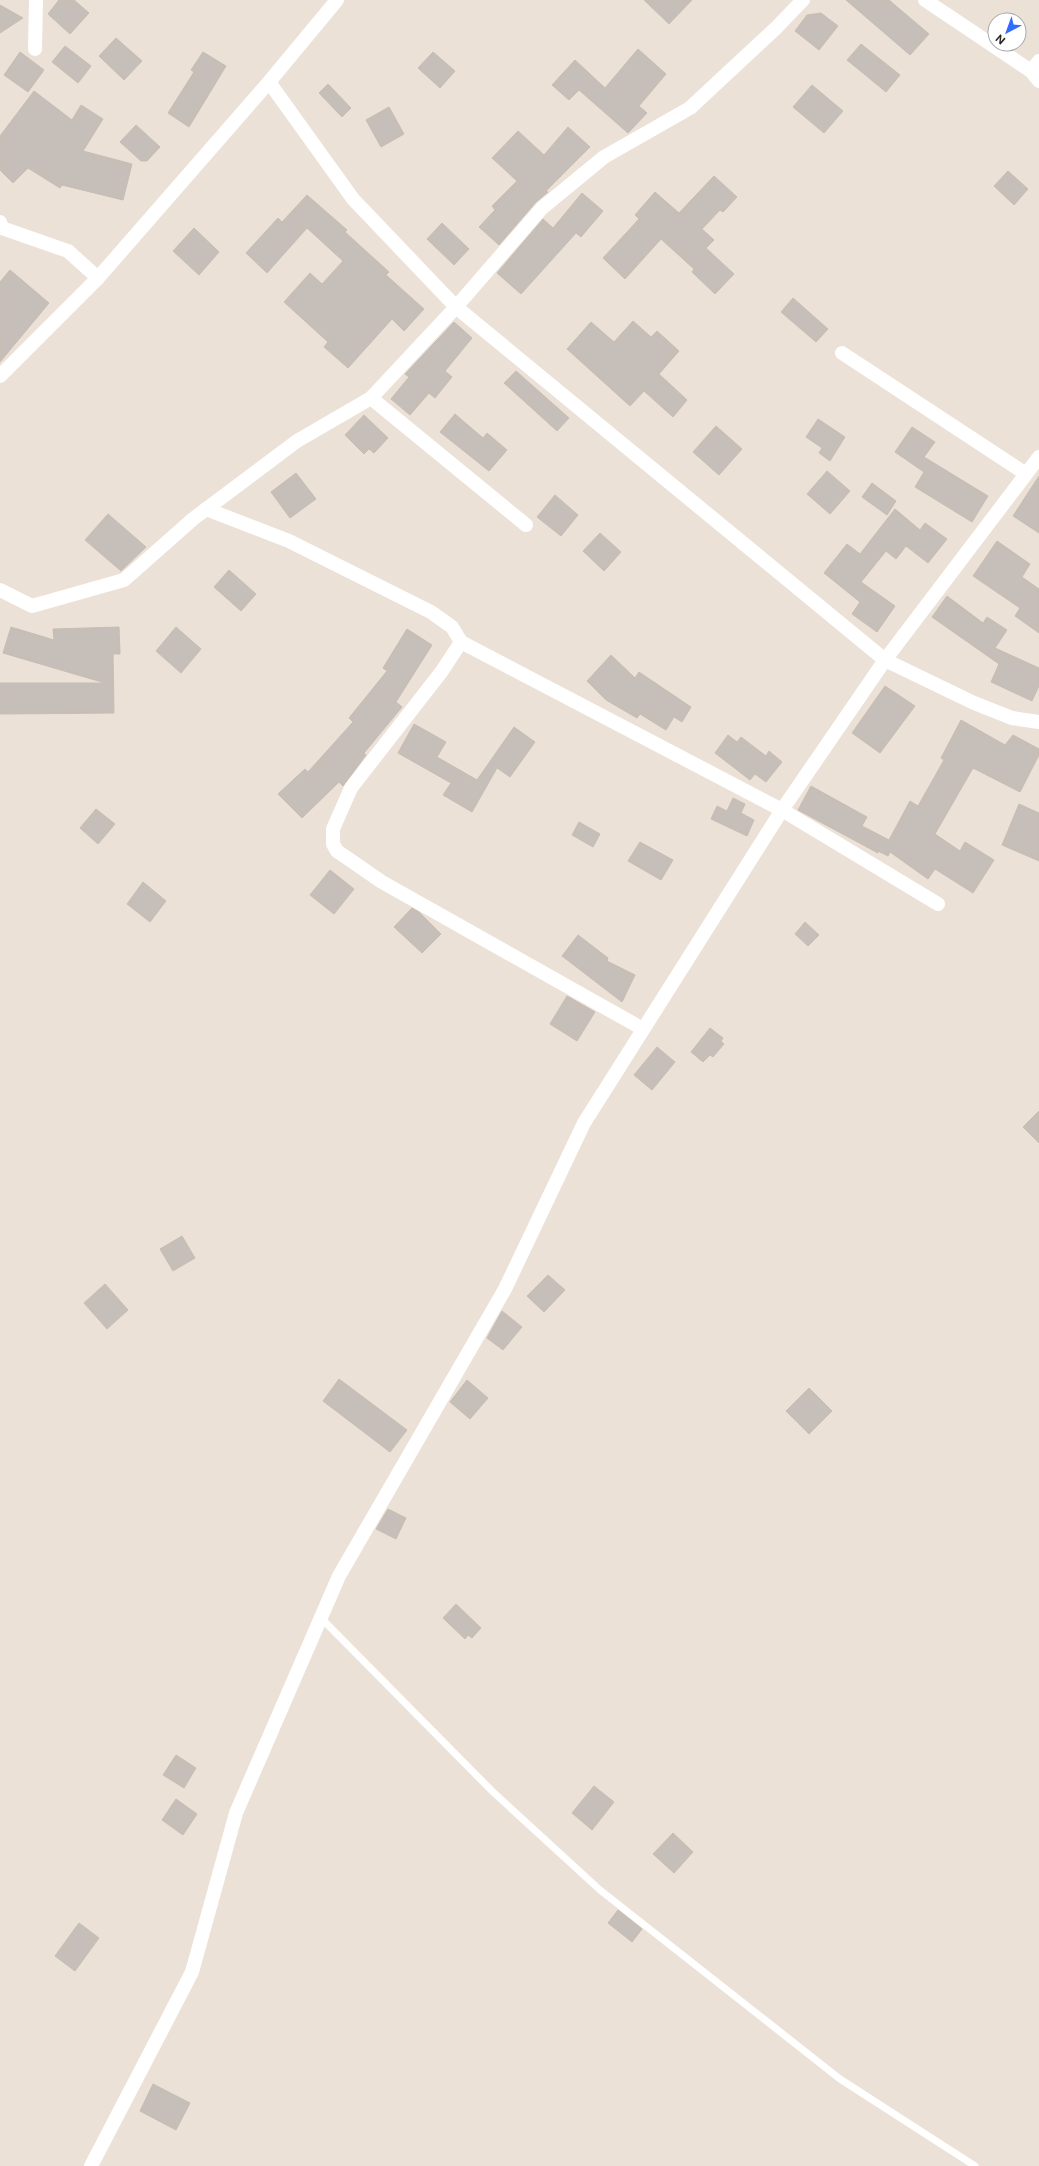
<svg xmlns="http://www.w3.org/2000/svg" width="1039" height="2166" font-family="'Public Sans',sans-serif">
<rect width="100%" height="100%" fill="#ece1d7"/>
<g fill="#c6beb8" stroke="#c7bdb1">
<path d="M59,0H74L89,13L70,34L48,14Z"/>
<path d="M644,0H692L669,24Z"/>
<path d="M846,0H889L929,34L910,55Z"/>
<path d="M0,5L23,18L0,33Z"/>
<path d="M821,13L838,26L819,50L795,31L807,15Z"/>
<path d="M116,38L142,61L124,80L99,56Z"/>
<path d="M861,44L900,75L886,92L847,60Z"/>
<path d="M65,46L91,66L78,83L52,62Z"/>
<path d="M638,49L666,74L639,106L647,113L628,133L579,90L569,100L552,85L575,60L605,88Z"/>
<path d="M20,52L44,70L28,92L4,75Z"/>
<path d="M203,52L226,66L189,127L168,113L194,72L191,70Z"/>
<path d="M433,52L455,71L440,88L418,68Z"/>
<path d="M328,84L351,108L342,117L319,93Z"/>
<path d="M812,85L843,111L824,133L793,107Z"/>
<path d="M34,91L72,120L81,105L103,119L83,151L132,164L123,200L62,185L60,188L28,168L13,183L0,170V136Z"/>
<path d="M389,107L404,134L381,147L366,120Z"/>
<path d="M136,125L160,147L147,161H141L120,142Z"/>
<path d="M568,127L590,147L546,191L548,192L536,202L499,245L479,227L495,210L492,206L517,181L492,158L518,131L544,155Z"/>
<path d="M1008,171L1028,189L1014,205L994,186Z"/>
<path d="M714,176L737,197L723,212L720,210L702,229L714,240L706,248L734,274L715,294L692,272L694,269L661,239L625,279L603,258L639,219L635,215L655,192L679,213Z"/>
<path d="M582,193L603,211L581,237L576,233L521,294L497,273L543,219L553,228Z"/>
<path d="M307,195L347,230L345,232L389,272L386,275L424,309L404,331L392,319L348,368L324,347L328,342L284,302L310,273L322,284L343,261L307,228L267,273L246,253L278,218L282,222Z"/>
<path d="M442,223L469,249L454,265L427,239Z"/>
<path d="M194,228L219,252L199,275L173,251Z"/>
<path d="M10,270L49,303L0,362V282Z"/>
<path d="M793,298L828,329L816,342L781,312Z"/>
<path d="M633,321L651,337L657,331L679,351L659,374L687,400L673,417L644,391L630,406L567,349L591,322L614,342Z"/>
<path d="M454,322L472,338L445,371L452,377L435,398L429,393L410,415L391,399L409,377L405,374Z"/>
<path d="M516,371L569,418L557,431L504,383Z"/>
<path d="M455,414L483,438L487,433L507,450L489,471L440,432Z"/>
<path d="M364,415L388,438L374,453L369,449L364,454L345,435Z"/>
<path d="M818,419L845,437L830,461L819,453L822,448L806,437Z"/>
<path d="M716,426L742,449L719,475L693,452Z"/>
<path d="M912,427L935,442L924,457L988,496L972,522L915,487L924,472L895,452Z"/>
<path d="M827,471L850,491L830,514L807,494Z"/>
<path d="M296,473L316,499L290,518L271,492Z"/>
<path d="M1039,476V533L1013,516Z"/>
<path d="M872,483L896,501L887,515L862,497Z"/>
<path d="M555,495L578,515L561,536L537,517Z"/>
<path d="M895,509L920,530L925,523L947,539L928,563L906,546L896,559L886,551L861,582L895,606L877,632L852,614L860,602L824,573L847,544L860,554Z"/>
<path d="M108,514L146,547L121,571L85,540Z"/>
<path d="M600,533L621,552L604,571L583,551Z"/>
<path d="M997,541L1030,564L1022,577L1039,589V633L1015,616L1020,608L973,576Z"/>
<path d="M229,570L256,594L241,611L214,587Z"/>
<path d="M947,596L983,623L987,617L1007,630L995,648L1039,668V686L1032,701L991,682L999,664L932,617Z"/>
<path d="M11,627L54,640L53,629L119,627L120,654H113L114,713L0,714V683H105L3,653Z"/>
<path d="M176,627L201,649L181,673L156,651Z"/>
<path d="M407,629L432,645L396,702L402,707L364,753L366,755L343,786L339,782L302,818L278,794L305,769L308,772L353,722L349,718L387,671L383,668Z"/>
<path d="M611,655L635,678L639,672L691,707L682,722L674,717L666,730L640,714L637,718L606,700L587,681Z"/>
<path d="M885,686L915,706L880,753L852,733Z"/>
<path d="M961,720L1005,745L1013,735L1039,749V755L1020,792L973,768L935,834L960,851L965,842L994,860L973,893L935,869L928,879L890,852L888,856L878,851V853L798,810L811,786L867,817L862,826L889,840L910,801L918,806L944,760L941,758Z"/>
<path d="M414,724L446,742L437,757L477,780L514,727L535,742L510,777L497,768L472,812L443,795L451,783L398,753Z"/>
<path d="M728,735L737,742L741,737L766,756L769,751L782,762L766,782L755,774L750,780L715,753Z"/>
<path d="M733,798L745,804L741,813L754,820L747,836L711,819L717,806L727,811Z"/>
<path d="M1019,804L1039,813V861L1002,845Z"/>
<path d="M96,809L115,824L98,844L80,828Z"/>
<path d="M579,822L600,834L593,847L572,835Z"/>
<path d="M640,842L673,860L661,880L628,861Z"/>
<path d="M330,870L354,889L334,914L310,895Z"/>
<path d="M143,882L166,901L150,922L127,904Z"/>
<path d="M412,908L419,912L441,934L422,953L394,927Z"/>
<path d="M805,922L819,935L808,946L795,934Z"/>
<path d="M578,935L608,958L607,961L635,975L622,1002L562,956Z"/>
<path d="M567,996L595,1012L577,1041L550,1024Z"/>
<path d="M710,1028L723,1038L721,1041L724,1044L713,1057L710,1055L703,1062L691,1052Z"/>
<path d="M657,1047L675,1062L652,1090L634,1075Z"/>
<path d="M1039,1111V1143L1023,1127Z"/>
<path d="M182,1236L195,1258L173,1271L160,1249Z"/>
<path d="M548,1275L565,1290L544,1312L527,1296Z"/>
<path d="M105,1284L128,1310L107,1329L84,1303Z"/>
<path d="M502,1311L522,1327L503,1350L487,1338Z"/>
<path d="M339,1379L407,1430L390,1452L323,1401Z"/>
<path d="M467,1380L488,1398L470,1419L450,1402Z"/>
<path d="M809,1388L832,1411L809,1434L786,1411Z"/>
<path d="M388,1509L406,1518L396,1539L376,1529Z"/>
<path d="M456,1604L481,1628L472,1638L468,1635L465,1639L443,1618Z"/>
<path d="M176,1755L196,1768L184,1788L163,1775Z"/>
<path d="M594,1786L614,1802L592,1830L572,1813Z"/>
<path d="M176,1799L197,1814L183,1835L162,1820Z"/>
<path d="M673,1833L693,1852L674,1873L653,1854Z"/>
<path d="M618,1910L642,1929L632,1942L608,1923Z"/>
<path d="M79,1923L99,1938L75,1971L55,1956Z"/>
<path d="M153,2084L190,2103L176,2130L140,2111Z"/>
</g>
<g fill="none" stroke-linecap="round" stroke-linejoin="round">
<path stroke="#fff" stroke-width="7" d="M321,1618L492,1791L600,1890L840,2079L975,2166"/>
<g stroke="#fff" stroke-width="14">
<path d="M925,0L1031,71L1039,81"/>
<path d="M35,49L36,0"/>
<path d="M1031,71L1039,61"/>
<path d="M269,82L353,199L456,307L885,660L974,703L1012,718L1039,722"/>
<path d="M0,222L2,228L68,251L98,278"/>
<path d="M842,353L1026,474"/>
<path d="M0,376L98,278L269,82L337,0"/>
<path d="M371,398L526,525"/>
<path d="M206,509L289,541L431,612L452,627L461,642"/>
<path d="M0,590L32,606L124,580L193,519L297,441L371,398L456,307L542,208L604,157L690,108L776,28L803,0"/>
<path d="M643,1029L382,882L337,851L333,844V829L351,788L442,671L461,642L782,810L938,904"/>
<path d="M91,2166L192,1972L236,1813L339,1576L505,1289L584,1123L782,810L885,660L1039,457"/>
</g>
</g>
<g transform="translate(1007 32) rotate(221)"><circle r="19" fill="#ffffff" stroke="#a9a9a9"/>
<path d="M0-3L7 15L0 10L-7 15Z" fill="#316cff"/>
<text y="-6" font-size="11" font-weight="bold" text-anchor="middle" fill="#282828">N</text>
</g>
</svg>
